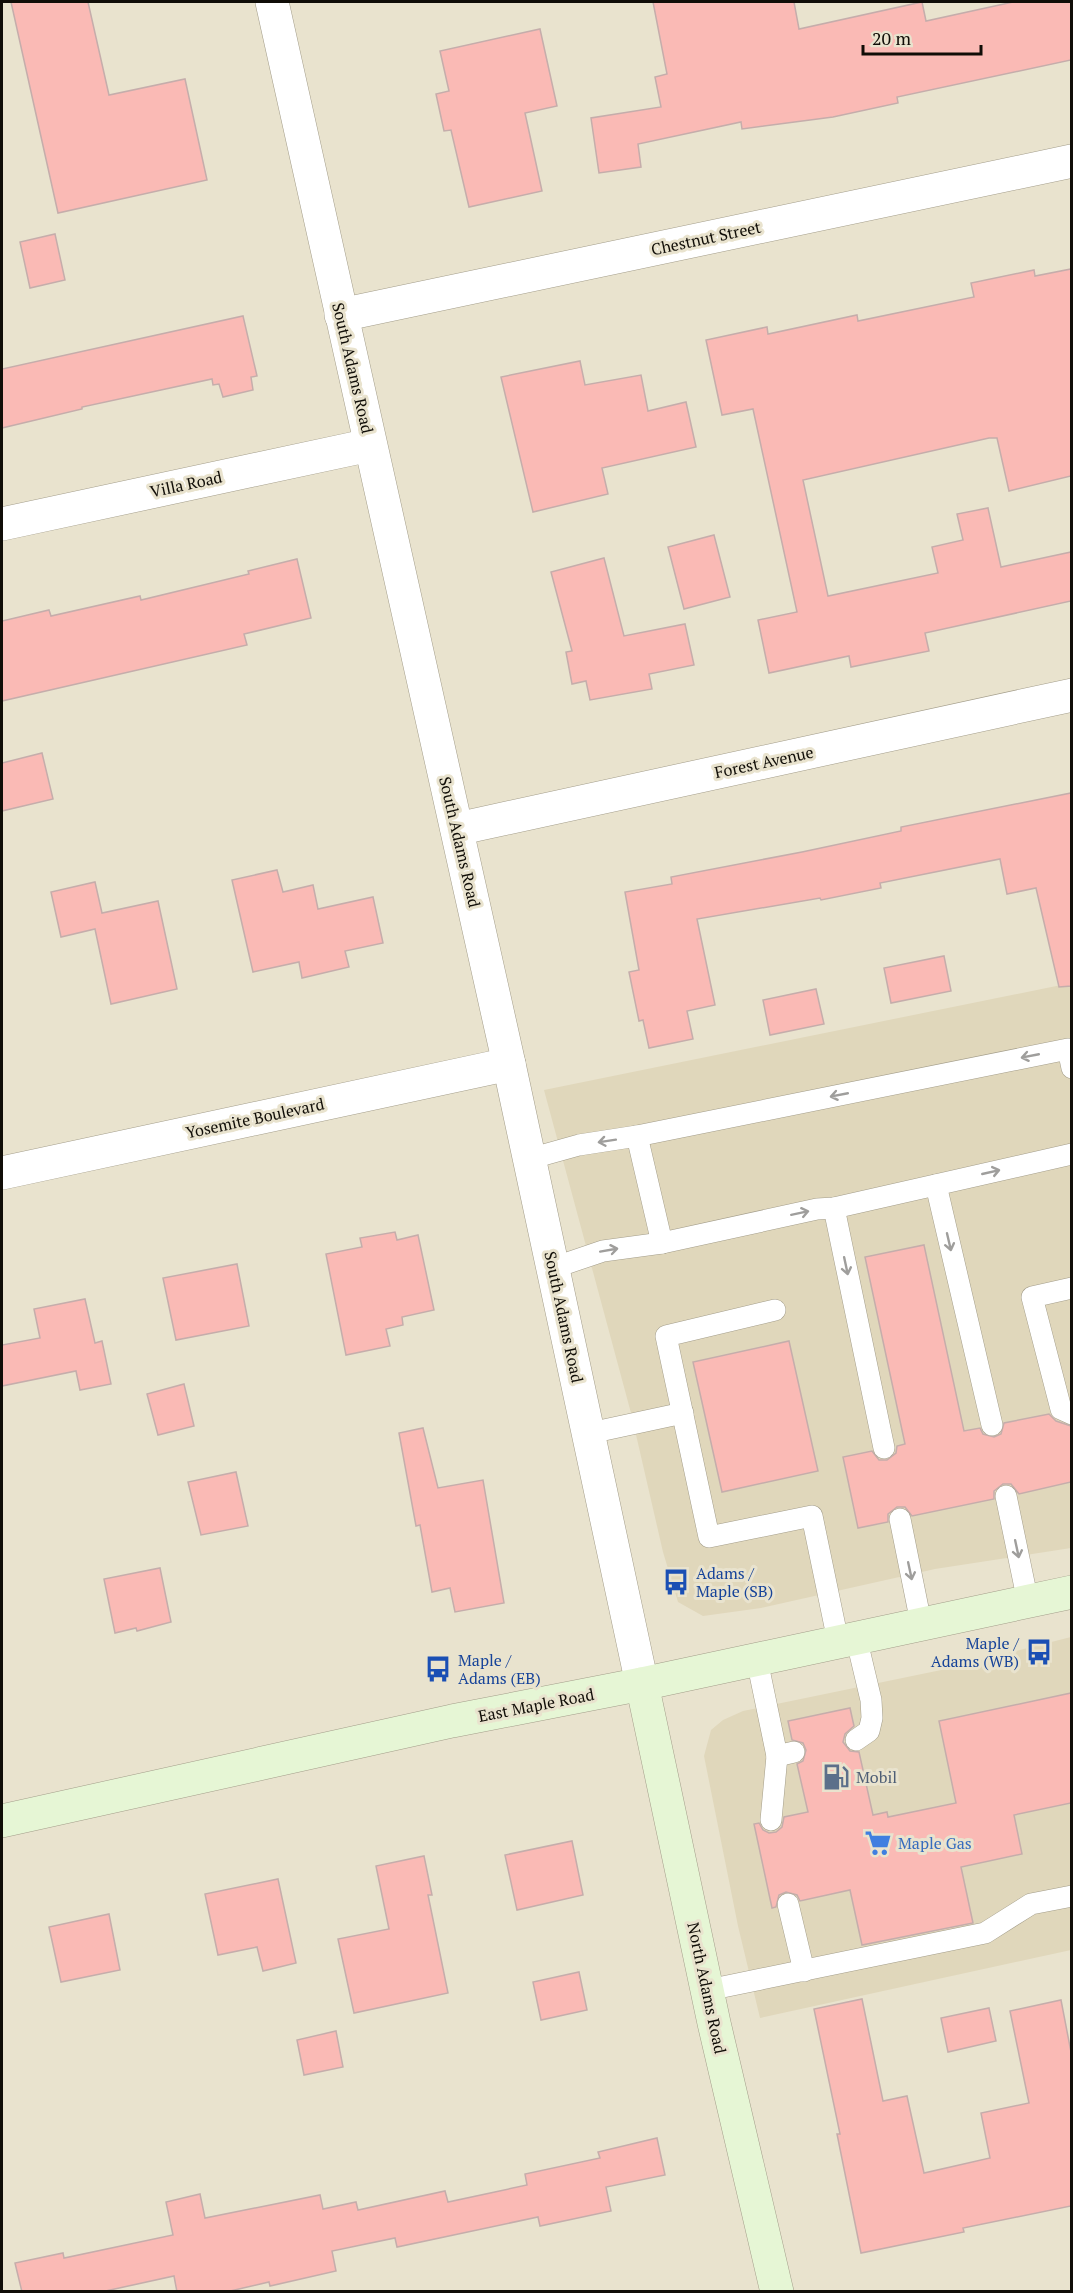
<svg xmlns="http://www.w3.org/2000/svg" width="1073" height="2293" font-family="'PT Serif',serif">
<rect width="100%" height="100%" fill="#e9e3ce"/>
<g fill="#e0d7bb">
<path d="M1071,983V1548L935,1569L761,1608L703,1616L678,1602L663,1552L631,1413L544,1090Z"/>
<path d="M1071,1637V1950L760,2018L738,1926L704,1756L711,1730L723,1720L743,1711L946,1669Z"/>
</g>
<g fill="#fabab5" stroke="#c5adab" stroke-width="1.5">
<path d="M11,2H88L109,95L185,79L207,180L58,213Z"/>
<path d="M653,2H794L799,29L922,2L926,21L1013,2H1071V60L897,97L898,103L833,117L742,129L741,122L638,144L641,167L599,173L591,118L661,107L655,77L667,74Z"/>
<path d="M540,29L557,106L525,113L542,191L469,207L451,130L444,131L436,94L449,91L440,51Z"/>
<path d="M55,234L65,280L30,288L20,242Z"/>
<path d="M1071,269V476L1009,491L997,438H989L803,480L828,596L938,573L932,547L963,540L957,514L988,508L1001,567L1071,552V601L925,633L929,651L851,667L849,656L769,673L758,620L797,612L753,409L722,415L706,340L767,327L768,334L857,315L858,321L974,297L971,283L1034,270L1035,276Z"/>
<path d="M243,316L257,376L251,377L253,390L223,397L219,384L213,385L212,379L82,407V409L2,428V369Z"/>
<path d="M580,361L585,385L641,375L648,411L686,402L696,447L602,468L608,494L533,512L501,377Z"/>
<path d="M714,535L730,597L684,609L668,547Z"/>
<path d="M604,558L624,636L685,624L694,665L649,674L652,689L590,700L586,681L572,684L566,652L572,651L551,572Z"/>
<path d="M297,559L311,618L244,634L247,645L2,701V621L49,610L51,616L140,596L141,600L249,574L248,571Z"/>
<path d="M42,753L53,799L2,811V763Z"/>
<path d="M1071,793V986L1059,987L1036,888L1007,894L1000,859L880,883L881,888L821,900L820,898L697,919L715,1005L687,1011L693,1039L649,1048L643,1020L639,1021L629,972L639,970L625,892L672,884L671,877L802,852L901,831V827Z"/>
<path d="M277,870L283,892L313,885L318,909L373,897L383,943L345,951L349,967L302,978L299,962L253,972L232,880Z"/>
<path d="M95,882L102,913L158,901L177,989L111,1004L95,929L61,937L51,892Z"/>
<path d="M944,956L951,991L891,1003L884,968Z"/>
<path d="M816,989L824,1024L770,1035L763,1000Z"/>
<path d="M395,1232L397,1240L418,1235L434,1310L402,1317L403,1325L386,1329L390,1346L346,1355L326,1254L362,1247L360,1238Z"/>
<path d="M924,1245L964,1431L980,1428L983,1434L994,1437L1001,1434L1004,1423L1049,1414L1056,1421L1071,1426V1482L1019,1494L1011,1484H1003L994,1491V1499L912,1516L905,1507H897L888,1514V1522L858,1528L843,1457L872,1451L879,1460H887L896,1453L897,1446L905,1444L865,1257Z"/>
<path d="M237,1264L249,1326L176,1340L163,1278Z"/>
<path d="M85,1299L95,1343L102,1341L111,1384L80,1390L76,1371L2,1386V1345L40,1338L34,1309Z"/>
<path d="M789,1341L818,1471L722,1492L693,1362Z"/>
<path d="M184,1384L194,1426L158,1435L147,1394Z"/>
<path d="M423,1428L438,1488L483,1480L504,1603L455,1612L450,1588L432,1592L420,1525L416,1526L399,1433Z"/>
<path d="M236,1472L248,1526L201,1535L188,1482Z"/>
<path d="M160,1568L171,1622L137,1631L136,1628L115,1633L104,1579Z"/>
<path d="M1071,1693V1803L1014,1815L1022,1854L961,1867L973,1923L862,1945L850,1890L800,1901L797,1895L786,1892L779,1895L776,1907L772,1908L754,1824L759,1823L763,1830L769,1833L776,1832L782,1827L784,1817L808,1812L797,1764L803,1761L806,1750L803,1743L792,1740L788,1721L850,1708L854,1726L845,1734L843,1742L850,1751L859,1752L873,1815L887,1812L888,1817L956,1803L939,1721Z"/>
<path d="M572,1841L583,1895L517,1910L505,1855Z"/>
<path d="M424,1856L432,1895H428L448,1993L354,2013L338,1939L389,1929L376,1866Z"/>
<path d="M278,1879L296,1963L263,1971L257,1947L218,1955L205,1894Z"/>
<path d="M109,1914L120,1970L61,1982L49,1927Z"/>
<path d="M579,1972L587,2010L541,2020L533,1982Z"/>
<path d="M862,1999L883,2101L907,2096L924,2173L990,2158L981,2113L1029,2103L1010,2011L1061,2000L1071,2052V2206L963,2228L964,2232L861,2253L837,2134H840L814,2009Z"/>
<path d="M989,2008L996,2041L948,2052L941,2018Z"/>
<path d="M336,2031L343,2067L304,2075L297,2040Z"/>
<path d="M657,2138L665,2175L606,2187L611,2211L540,2226L538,2217L397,2247L395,2238L332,2251L336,2271L270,2286L269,2282L226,2292H177L174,2276L101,2292H22L15,2263L63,2253L64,2258L173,2235L166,2202L200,2194L205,2218L320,2195L323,2209L356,2202L358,2210L445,2191L448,2202L527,2185L525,2174L600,2158L598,2152Z"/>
</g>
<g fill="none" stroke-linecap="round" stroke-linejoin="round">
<g stroke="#a39d8a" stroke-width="22">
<g id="service">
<path d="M637,1136L662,1243"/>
<path d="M529,1159L579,1145L637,1136L1068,1049L1072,1068"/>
<path d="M936,1185L992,1425"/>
<path d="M834,1208L884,1448"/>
<path d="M553,1268L603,1251L662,1243L817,1209L834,1208L1072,1154"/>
<path d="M1072,1288L1032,1297L1061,1409L1072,1414"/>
<path d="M775,1310L666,1336L709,1537L812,1516L838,1641"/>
<path d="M590,1433L683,1413"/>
<path d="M1006,1496L1028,1602"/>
<path d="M900,1519L921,1623"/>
<path d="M856,1637L871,1700L872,1718L869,1731L856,1740"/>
<path d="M757,1660L777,1756L794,1752"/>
<path d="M771,1820L777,1756"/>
<path d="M788,1904L804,1971"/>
<path d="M708,1990L985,1933L1031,1904L1072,1896"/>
</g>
</g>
<g stroke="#a39d8a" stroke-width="34">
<g id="minor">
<path d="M341,315L1072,161"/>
<path d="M2,524L370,445"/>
<path d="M457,829L1072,695"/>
<path d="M2,1173L509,1064"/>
</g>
</g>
<g stroke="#a39d8a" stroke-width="34">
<path id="tertiary" d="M272,2L509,1064L642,1684"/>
</g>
<g stroke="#a39d8a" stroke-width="34">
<g id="secondary">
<path d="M642,1684L714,2023L777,2292"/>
<path d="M2,1821L452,1721L642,1684L1072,1592"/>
</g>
</g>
<use href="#service" stroke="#fff" stroke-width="21"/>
<use href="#minor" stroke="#fff" stroke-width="33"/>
<use href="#tertiary" stroke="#fff" stroke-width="33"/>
<use href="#secondary" stroke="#e6f6d5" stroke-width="33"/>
</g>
<defs><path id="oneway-shaft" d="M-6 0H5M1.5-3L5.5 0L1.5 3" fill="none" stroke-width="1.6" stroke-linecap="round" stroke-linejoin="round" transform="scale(1.5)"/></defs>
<g stroke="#9f9e9c">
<use href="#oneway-shaft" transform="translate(1030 1056) rotate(169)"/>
<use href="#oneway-shaft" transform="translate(839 1095) rotate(169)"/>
<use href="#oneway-shaft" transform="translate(607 1141) rotate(171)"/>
<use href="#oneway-shaft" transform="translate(991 1172) rotate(-13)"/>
<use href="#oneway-shaft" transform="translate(800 1213) rotate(-12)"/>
<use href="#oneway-shaft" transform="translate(949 1242) rotate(77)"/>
<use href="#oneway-shaft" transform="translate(609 1250) rotate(-10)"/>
<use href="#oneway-shaft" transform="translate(846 1266) rotate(78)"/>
<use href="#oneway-shaft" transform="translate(1017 1549) rotate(78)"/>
<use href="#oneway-shaft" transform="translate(910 1571) rotate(78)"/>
</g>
<defs>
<g id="bus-bare" transform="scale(2.07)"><path d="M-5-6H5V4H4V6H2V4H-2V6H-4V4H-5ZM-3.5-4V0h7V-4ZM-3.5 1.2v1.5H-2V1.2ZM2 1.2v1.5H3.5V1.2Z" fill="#1a4fb4" stroke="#e9e3ce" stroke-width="2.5" paint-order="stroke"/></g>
<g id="fuel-bare" transform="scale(2.07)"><path d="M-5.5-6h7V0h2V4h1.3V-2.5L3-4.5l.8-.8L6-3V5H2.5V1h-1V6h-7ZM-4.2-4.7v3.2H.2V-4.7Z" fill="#5c6f8a" stroke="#e9e3ce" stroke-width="2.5" paint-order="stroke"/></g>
<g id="supermarket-bare" transform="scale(2.07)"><path d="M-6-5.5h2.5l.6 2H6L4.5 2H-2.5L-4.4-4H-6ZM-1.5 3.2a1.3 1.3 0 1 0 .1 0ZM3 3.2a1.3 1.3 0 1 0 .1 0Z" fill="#3f7fe0" stroke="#e9e3ce" stroke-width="2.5" paint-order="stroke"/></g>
</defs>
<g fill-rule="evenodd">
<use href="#bus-bare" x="676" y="1582"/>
<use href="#bus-bare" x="1039" y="1652"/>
<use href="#bus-bare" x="438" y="1669"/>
<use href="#fuel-bare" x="836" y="1777"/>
<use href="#supermarket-bare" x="878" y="1843"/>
</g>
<g text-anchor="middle" stroke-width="6" stroke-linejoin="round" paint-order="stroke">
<g font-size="16" fill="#100d07" stroke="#e9e3ce">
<text transform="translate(706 238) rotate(-12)" y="6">Chestnut Street</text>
<text transform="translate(353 368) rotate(77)" y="6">South Adams Road</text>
<text transform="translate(186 484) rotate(-12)" y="6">Villa Road</text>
<text transform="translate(764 762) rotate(-12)" y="6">Forest Avenue</text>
<text transform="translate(460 842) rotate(77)" y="6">South Adams Road</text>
<text transform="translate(255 1118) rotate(-12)" y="6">Yosemite Boulevard</text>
<text transform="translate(564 1317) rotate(78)" y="6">South Adams Road</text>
<text transform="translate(536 1705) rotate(-11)" y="6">East Maple Road</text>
<text transform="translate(707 1988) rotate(78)" y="6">North Adams Road</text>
</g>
<g font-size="16" fill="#164399" stroke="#e9e3ce" text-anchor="start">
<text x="696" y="1579">Adams /<tspan x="696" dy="18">Maple (SB)</tspan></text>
<text x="1019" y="1649" text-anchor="end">Maple /<tspan x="1019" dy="18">Adams (WB)</tspan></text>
<text x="458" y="1666">Maple /<tspan x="458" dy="18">Adams (EB)</tspan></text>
</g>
<g font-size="16" fill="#4e5e75" stroke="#e9e3ce" text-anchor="start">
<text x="856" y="1783">Mobil</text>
</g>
<g font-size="16" fill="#366cbe" stroke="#e9e3ce" text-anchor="start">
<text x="898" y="1849">Maple Gas</text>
</g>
</g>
<rect width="1073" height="2293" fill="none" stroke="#100d07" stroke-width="6"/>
<path d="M863 45v9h118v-9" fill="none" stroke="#100d07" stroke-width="3"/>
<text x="872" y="45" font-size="18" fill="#100d07" stroke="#e9e3ce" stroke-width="4.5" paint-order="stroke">20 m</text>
</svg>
